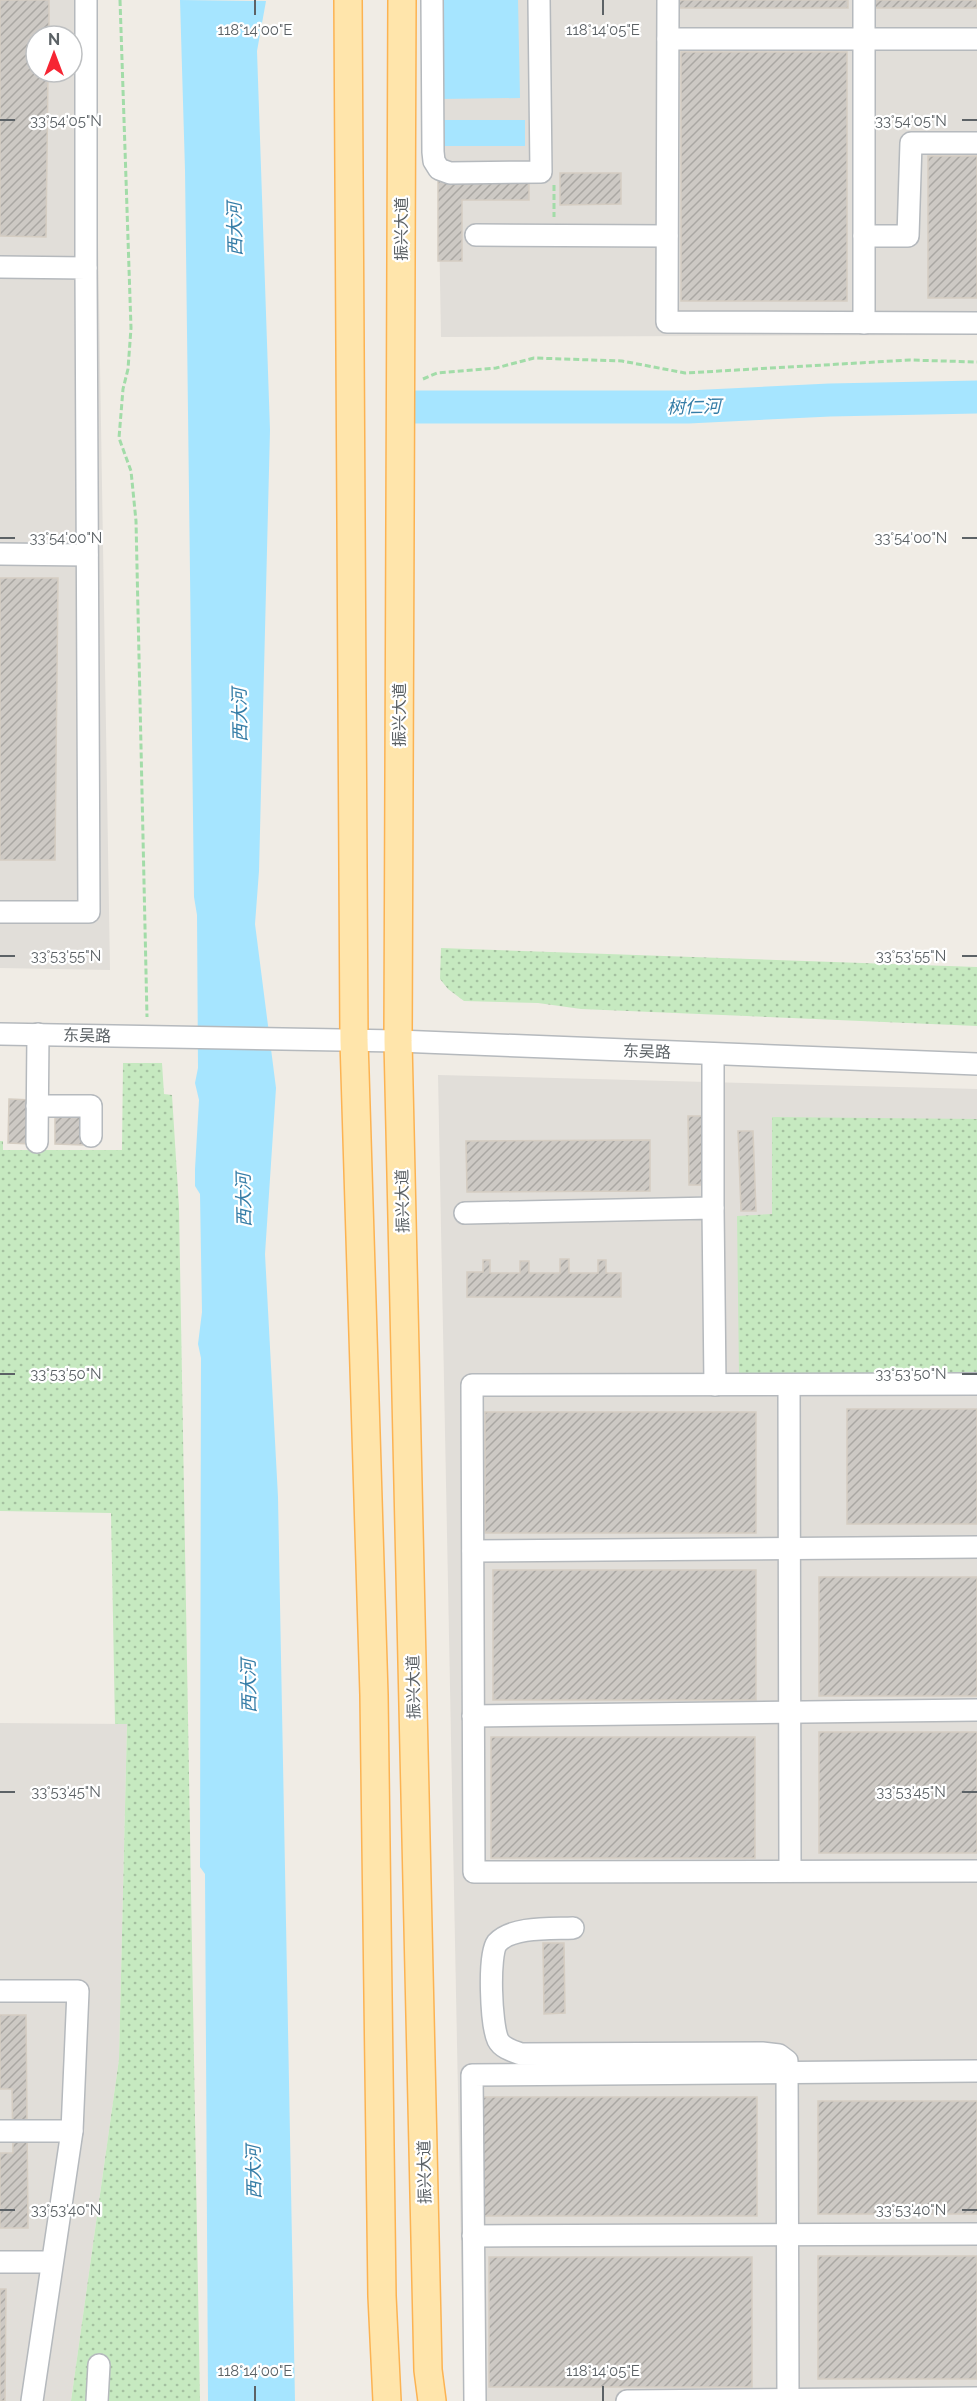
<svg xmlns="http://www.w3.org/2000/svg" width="977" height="2401" font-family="Raleway,'Noto Sans SC',sans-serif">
<defs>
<pattern id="grass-dots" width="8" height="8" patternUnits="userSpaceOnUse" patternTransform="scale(1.5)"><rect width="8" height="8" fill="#c6e9c0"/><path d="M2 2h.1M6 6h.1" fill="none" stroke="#a4c0a0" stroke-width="1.8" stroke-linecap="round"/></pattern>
<pattern id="building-hatch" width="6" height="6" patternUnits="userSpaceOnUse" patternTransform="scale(1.5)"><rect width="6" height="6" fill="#cdc9c4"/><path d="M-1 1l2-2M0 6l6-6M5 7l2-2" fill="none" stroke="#aaa7a3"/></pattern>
</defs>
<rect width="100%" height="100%" fill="#f0ece5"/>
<g fill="#e1ded9" fill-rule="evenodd">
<path d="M0,0H94L110,970L0,968ZM36,36H72V72H36Z"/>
<path d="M435,0H977V335L441,337Z"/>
<path d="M438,1075L977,1089V2401H464Z"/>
<path d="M0,1723L127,1724L119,2059L71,2401H0Z"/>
</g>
<g fill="url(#grass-dots)">
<path d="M441,948L977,967V1026L581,1009L538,1003L464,1001L448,989L440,979Z"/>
<path d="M123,1063H162L164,1094L172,1095L179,1207L200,2401H71L119,2059L127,1724H115L111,1513L0,1511V1141H3V1150H122Z"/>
<path d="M772,1117L977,1119V1377L739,1376L737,1216L772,1214Z"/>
</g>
<g fill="#a6e5ff">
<path d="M180,0L266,1L257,51L270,430L259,871L255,924L276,1088L265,1254L278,1497L295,2401H208L205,1874L200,1867L201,1358L198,1344L202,1312L200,1194L195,1186V1169L199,1100L195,1083L198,1068L197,915L194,897L185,170Z"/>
<path d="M438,0H518L520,98L439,99Z"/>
<rect x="440" y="120" width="85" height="26"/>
</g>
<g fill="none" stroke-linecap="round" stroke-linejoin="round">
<path stroke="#a6e5ff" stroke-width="33" d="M411,407H688L830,400L977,397"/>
</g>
<g fill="url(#building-hatch)" stroke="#d5cdc2" stroke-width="1.5">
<path d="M0,0H49V36H36V72H48L46,237L0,236Z"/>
<rect x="679" y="0" width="169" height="8"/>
<rect x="873" y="0" width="104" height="8"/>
<rect x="681" y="52" width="166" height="249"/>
<rect x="928" y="156" width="49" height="142"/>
<path d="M560,173H621V204L560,205Z"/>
<path d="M529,176V200H462V261H438V177Z"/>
<path d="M0,578H58L55,860H0Z"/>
<path d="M9,1099L32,1100L31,1144L8,1143Z"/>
<path d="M55,1113H83V1145L55,1144Z"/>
<path d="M688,1116H704V1185H689Z"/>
<path d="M738,1131H753L756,1211H741Z"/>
<path d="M650,1140V1191L467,1192L466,1141Z"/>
<path d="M560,1259H569V1273H598V1260H606V1273H621V1297H467V1272H483V1260H490V1273H520V1261H529V1273H560Z"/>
<rect x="847" y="1409" width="130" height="115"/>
<rect x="485" y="1412" width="271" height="121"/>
<rect x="493" y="1570" width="263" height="130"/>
<rect x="819" y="1577" width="158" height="119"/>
<rect x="819" y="1732" width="158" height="121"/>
<rect x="491" y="1737" width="264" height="121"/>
<path d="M543,1943H564L565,2013L544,2014Z"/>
<path d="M0,2015H26L28,2228H0V2153H13L12,2089H0Z"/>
<rect x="483" y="2097" width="274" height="119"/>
<rect x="818" y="2101" width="159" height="113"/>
<rect x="818" y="2256" width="159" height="123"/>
<rect x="489" y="2257" width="263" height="130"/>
<path d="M0,2289H6L5,2401H0Z"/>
</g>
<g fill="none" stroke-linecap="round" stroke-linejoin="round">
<g stroke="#b5b9bd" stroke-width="24">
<g id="minor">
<path d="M86,0V268"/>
<path d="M432,0L433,152L434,161L439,169L450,173L541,172L539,0"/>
<path d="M668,0L667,322L977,323"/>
<path d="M668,39H977"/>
<path d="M476,235L667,236"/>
<path d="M864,236H908L911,143H977"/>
<path d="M0,267L86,268L89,912H0"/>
<path d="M864,323V0"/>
<path d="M0,554L87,555"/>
<path d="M0,1034L398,1041L977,1064"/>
<path d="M713,1054V1208"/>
<path d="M37,1106H91V1136"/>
<path d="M37,1142L38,1034"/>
<path d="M465,1213L713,1208L715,1385"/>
<path d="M977,1384L472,1385L474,1872L977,1871"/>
<path d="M789,1385L790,1871"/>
<path d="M473,1551L977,1547"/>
<path d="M473,1716L977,1710"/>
<path d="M573,1928C553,1929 512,1926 497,1943C488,1955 491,2025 498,2040C502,2048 513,2051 521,2054L762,2053L779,2055L787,2061L788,2401"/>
<path d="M0,1991H78L72,2131L32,2401"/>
<path d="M0,2131H72"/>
<path d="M473,2236L977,2234"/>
<path d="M0,2262H51"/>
<path d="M97,2401L99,2365"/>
<path d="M475,2401L472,2075L977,2071"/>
<path d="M627,2401L977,2398"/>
</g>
</g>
<g stroke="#fcb352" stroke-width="30">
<g id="major">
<path d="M348,0L354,1040L374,1695L382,2296L387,2401"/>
<path d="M402,0L398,1041L428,2370L432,2401"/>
</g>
</g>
<g stroke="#a2dca8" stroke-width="3" stroke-dasharray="6 3" stroke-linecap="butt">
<path d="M120,0L131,328L128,369L123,389L119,438L131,471L136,521L147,1017"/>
<path d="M554,185V217"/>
<path d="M423,379L437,373L496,368L534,358L622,361L685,373L910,360L977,362"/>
</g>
<use href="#minor" stroke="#fff" stroke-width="21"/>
<use href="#major" stroke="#ffe5ab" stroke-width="27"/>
</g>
<path fill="none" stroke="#5c6266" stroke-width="2" d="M255,0V15M603,0V15M0,120H15M962,120H977M0,538H15M962,538H977M0,956H15M962,956H977M0,1374H15M962,1374H977M0,1792H15M962,1792H977M0,2210H15M962,2210H977M255,2386V2401M603,2386V2401"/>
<g text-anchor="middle" stroke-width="4.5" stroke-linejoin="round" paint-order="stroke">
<g font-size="16" fill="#5c6266" stroke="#fff">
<text transform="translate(401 229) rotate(-90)" y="6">振兴大道</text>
<text transform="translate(399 715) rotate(-90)" y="6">振兴大道</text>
<text transform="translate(87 1035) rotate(1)" y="6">东吴路</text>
<text transform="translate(647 1051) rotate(2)" y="6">东吴路</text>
<text transform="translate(402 1201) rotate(-91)" y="6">振兴大道</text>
<text transform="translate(413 1687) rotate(-91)" y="6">振兴大道</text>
<text transform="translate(424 2172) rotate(-91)" y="6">振兴大道</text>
</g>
<g font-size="18" font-style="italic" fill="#357da7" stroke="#fff">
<text transform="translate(235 229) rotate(-91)" y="6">西大河</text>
<text transform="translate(694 407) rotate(-1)" y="6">树仁河</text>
<text transform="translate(240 715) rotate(-91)" y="6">西大河</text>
<text transform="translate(244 1200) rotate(-91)" y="6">西大河</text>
<text transform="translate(249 1686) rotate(-91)" y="6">西大河</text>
<text transform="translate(254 2172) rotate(-91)" y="6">西大河</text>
</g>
</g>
<g font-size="15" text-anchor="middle" fill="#5c6266" stroke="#fff" stroke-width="4.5" stroke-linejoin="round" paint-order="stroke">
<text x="255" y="35">118°14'00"E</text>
<text x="603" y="35">118°14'05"E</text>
<text x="66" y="126">33°54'05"N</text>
<text x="911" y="126">33°54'05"N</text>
<text x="66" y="543">33°54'00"N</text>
<text x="911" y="543">33°54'00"N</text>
<text x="66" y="961">33°53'55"N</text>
<text x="911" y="961">33°53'55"N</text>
<text x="66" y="1379">33°53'50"N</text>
<text x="911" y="1379">33°53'50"N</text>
<text x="66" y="1797">33°53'45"N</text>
<text x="911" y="1797">33°53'45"N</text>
<text x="66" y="2215">33°53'40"N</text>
<text x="911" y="2215">33°53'40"N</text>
<text x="255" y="2376">118°14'00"E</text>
<text x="603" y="2376">118°14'05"E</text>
</g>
<g transform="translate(54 54)"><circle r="28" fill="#ffffff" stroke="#bec0c2" stroke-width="1.5"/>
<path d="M0-4.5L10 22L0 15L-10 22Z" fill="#f62533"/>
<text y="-9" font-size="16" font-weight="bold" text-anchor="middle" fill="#5c6266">N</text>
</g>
</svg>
